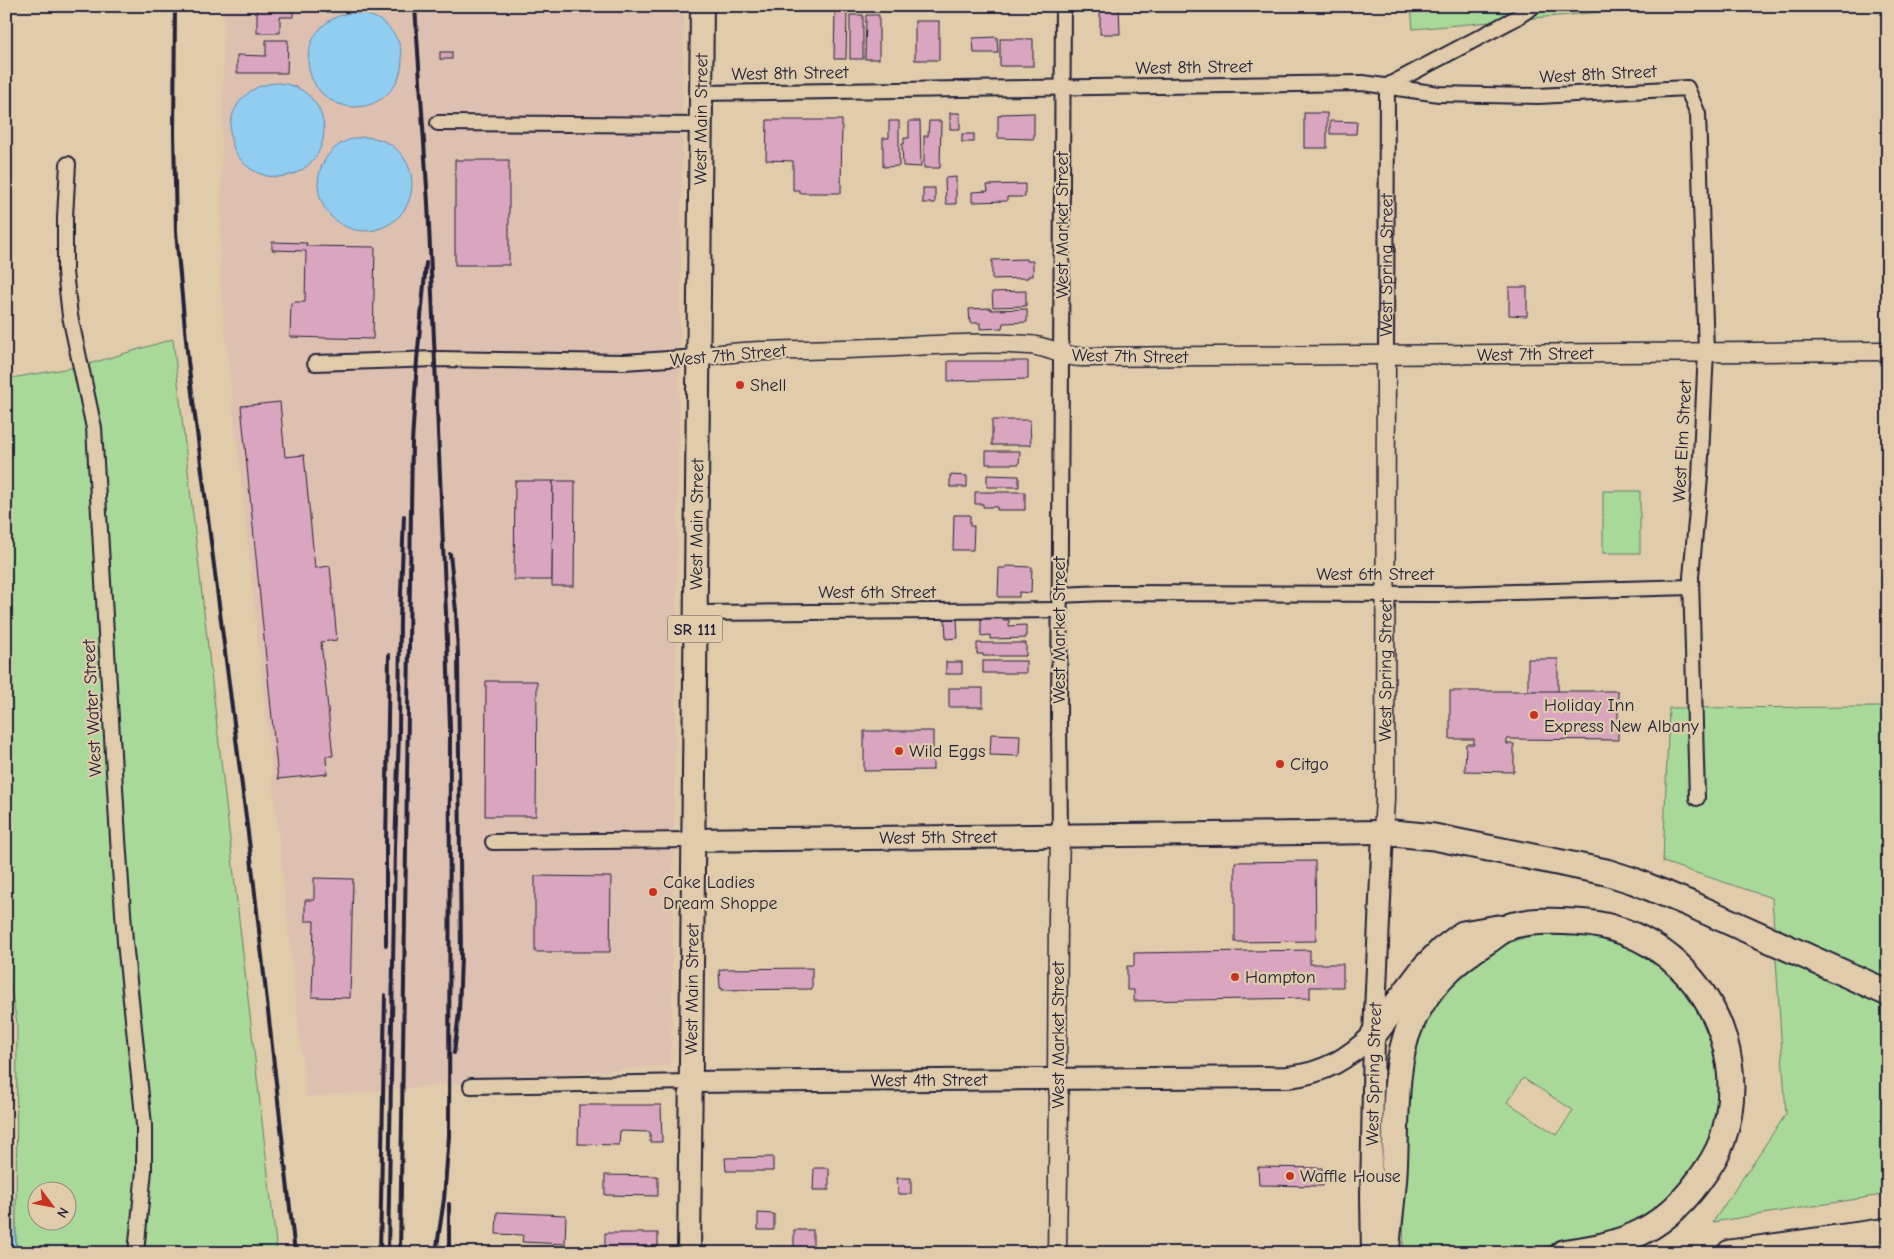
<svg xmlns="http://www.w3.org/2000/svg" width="1894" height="1259" font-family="'Comic Neue',sans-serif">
<rect width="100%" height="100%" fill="#e0cbaa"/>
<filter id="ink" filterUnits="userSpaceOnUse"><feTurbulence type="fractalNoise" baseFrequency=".02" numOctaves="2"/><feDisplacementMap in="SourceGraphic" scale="10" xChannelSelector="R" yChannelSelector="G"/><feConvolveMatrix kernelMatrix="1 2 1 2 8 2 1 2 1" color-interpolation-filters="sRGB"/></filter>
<g filter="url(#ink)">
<path fill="#dec0b0" d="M224,6H684L671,1065L306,1097L220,282Z"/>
<g fill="#a8d999" stroke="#657e6a" fill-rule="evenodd">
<path d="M1411,6H1667L1413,29Z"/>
<path d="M173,339L277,1253H16L17,1023L6,961V379L82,366ZM38,1192H68V1222H38Z"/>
<rect x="1603" y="491" width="37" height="62"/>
<path d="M1888,707V1194L1713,1222L1786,1114L1772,898L1663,862L1669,708Z"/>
<path d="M1571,932L1606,938L1640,951L1667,970L1689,994L1707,1024L1719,1057L1718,1122L1705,1150L1689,1178L1646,1218L1595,1239L1500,1253H1403C1404,1207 1405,1161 1408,1116C1409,1091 1409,1064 1416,1040C1433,988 1483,944 1537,935C1548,933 1560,933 1571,932ZM1523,1078L1573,1110L1557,1135L1507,1102Z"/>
</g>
<g fill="#91cdf1" stroke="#6589a8">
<circle cx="355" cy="60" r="47"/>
<circle cx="277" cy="130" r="47"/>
<circle cx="365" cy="184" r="47"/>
<path d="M6,1157L14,1203L16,1253H6Z"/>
</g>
<g fill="#daa5be" stroke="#22223b">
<path d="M257,6H293V17H280V33H257Z"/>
<path d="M1100,6H1119L1120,34H1100Z"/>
<path d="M835,10H847L846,59H834Z"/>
<rect x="850" y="15" width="13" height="44"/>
<path d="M866,15H879V59H865Z"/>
<rect x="915" y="21" width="24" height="39"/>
<path d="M997,37L998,53H974L973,38Z"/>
<rect x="1000" y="39" width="33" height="27"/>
<path d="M266,40H288L287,73H237V55L266,56Z"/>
<rect x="440" y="52" width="12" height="7"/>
<rect x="950" y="113" width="10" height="16"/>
<path d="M1034,113V139L998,138V116L1001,115V114Z"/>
<rect x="1304" y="113" width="23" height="35"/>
<path d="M767,120H842L841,193H799V190H793V161L766,160Z"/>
<path d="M889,121H899V166L883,167V138H889Z"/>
<path d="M909,121H920L921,167L903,166L902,144H904V138H909Z"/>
<path d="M929,121H941L940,168H924V136H928Z"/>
<path d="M1330,121L1357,122L1356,134H1330Z"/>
<rect x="962" y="134" width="12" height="8"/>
<rect x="455" y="160" width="54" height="105"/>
<path d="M956,177V204H946L945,178Z"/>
<path d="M1025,184V197H1007V201L972,202V192L988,191L987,185Z"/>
<rect x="923" y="188" width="12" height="15"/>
<path d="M272,242L307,243L306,246L375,247L373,339L290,337L291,303H293V302H305L306,251L272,250Z"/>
<path d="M1027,259V261H1033V276H1028V278L992,279V260Z"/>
<path d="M1509,287H1527V316L1509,315Z"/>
<path d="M1026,291V306L993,307L992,292Z"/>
<path d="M991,308V310L1027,309V322L1003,323L1002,328L980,329V323H970L969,309Z"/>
<path d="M948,361H1028V379L948,381Z"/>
<path d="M280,402L285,457L304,455L315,568L330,566L337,640L321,642L333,756H326L327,774L278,779L241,406Z"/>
<path d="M992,420H1030L1031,445H992Z"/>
<path d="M986,451H1020L1019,464H986Z"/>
<path d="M950,475L967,476V487H950Z"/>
<path d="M987,475L1019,476V487H987Z"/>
<path d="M515,481H553L552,580H514Z"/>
<path d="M553,481H575L574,586H552Z"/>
<path d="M975,492H1025V510H997V507H983V504H975Z"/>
<path d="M954,515H970V526H974L973,550H953Z"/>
<path d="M1006,566L1032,567L1031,593L1019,592V597H998L999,568H1006Z"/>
<path d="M1002,618V620H1009V626L1026,625V638L990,639V635L981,636V619Z"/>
<path d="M945,619H957L958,638L946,639Z"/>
<path d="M977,643H1026V656H983V654H977Z"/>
<path d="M1528,659H1558V692L1528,691Z"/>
<rect x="983" y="661" width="43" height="12"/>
<rect x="946" y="662" width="16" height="12"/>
<path d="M486,681H537L536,816H485Z"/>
<rect x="949" y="688" width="34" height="19"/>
<path d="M1450,691H1618V740L1507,739V744H1514V772L1465,771L1466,744H1474V739H1450Z"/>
<path d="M864,731H933V770L864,771Z"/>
<path d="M991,734L1020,735L1019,756L990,755Z"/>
<path d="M1315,861L1316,941L1235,942V862Z"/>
<path d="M535,876L611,877L610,952H535Z"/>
<path d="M314,878L353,879L350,998L312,997L314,921H305V900H314Z"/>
<path d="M1310,950V964H1343V987H1310V998L1134,1001V990H1127V966H1134V953Z"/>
<path d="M812,968V989L722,990V988H720L719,970L723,969Z"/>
<path d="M579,1105H661L662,1142H650V1132L620,1131L619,1145L578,1144Z"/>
<path d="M773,1157V1171H726L725,1158Z"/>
<path d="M1258,1167L1322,1168L1323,1186L1259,1185Z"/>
<path d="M814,1168H829V1190H813Z"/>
<path d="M605,1175L658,1176V1196L605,1195Z"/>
<path d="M897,1178H911V1194H898Z"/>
<path d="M497,1212L566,1215L565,1244L522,1242L523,1235L496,1234Z"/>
<path d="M758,1213L774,1214V1230H758Z"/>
<rect x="794" y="1230" width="19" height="23"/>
<path d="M605,1233H658V1247H641V1253H605Z"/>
</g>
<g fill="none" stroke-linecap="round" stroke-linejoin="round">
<g stroke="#22223b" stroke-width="18">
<g id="minor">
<path d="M701,93L1363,83L1439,94L1538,96L1687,88L1698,114L1706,351L1700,477L1691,577L1697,798"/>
<path d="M438,123L701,125"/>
<path d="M68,164L65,217V272L70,316L94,428L118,839L125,942L144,1125V1170L136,1253"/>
<path id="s1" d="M1386,356L1387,86L1516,18L1534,6"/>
<path d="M315,363L436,359L624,362L698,357"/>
<path d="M1059,595L1105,593L1443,594L1691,587"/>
<path d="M696,613L1059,610"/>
<path d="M1060,837L1059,717L1063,6"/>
<path d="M493,842L693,840"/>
<path d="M471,1086L691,1082"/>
</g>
</g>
<g stroke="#22223b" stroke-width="21">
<g id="tertiary">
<path d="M698,357C755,348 812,351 869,348C922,346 976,341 1029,345C1048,346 1063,357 1081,357L1888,351"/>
<path id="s2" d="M1383,832L1385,800L1386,356"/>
<path d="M1057,1253L1059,1096L1057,1079L1058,917L1060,837"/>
</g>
</g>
<g stroke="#22223b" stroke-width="24">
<g id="secondary">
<path id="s3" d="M691,1082L1288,1077C1325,1073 1347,1059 1374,1034"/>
<path id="s4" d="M1372,1253L1371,1196L1374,1034L1383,832"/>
</g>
</g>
<g stroke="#22223b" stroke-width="26">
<g id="primary">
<path id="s5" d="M693,840L1383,832"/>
<path id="s6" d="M689,1253L702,6"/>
</g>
</g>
<g stroke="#22223b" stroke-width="29">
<g id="motorway">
<path d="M1383,832L1434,837L1606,872L1634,881L1690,904L1888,993"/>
<path d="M1374,1034L1425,967L1442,950L1463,934L1498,928"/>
<path d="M1386,1253C1388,1231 1391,1208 1393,1186C1398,1138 1391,1070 1410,1026C1428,985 1452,963 1489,940C1496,935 1505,927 1514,925C1533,920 1556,921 1575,922C1685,927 1757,1037 1722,1141C1717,1155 1707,1170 1698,1182C1681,1205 1659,1225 1633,1236C1611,1246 1587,1249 1563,1253"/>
<path d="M1730,1253L1888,1231"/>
</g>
</g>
<use href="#minor" stroke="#e0cbaa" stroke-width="14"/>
<use href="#tertiary" stroke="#e0cbaa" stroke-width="18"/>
<use href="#secondary" stroke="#e0cbaa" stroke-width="20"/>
<use href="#primary" stroke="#e0cbaa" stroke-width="22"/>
<use href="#motorway" stroke="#e0cbaa" stroke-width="25"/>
<g stroke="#22223b" stroke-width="4">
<path d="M175,6L174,133L176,232L188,361L250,849L295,1253"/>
<path d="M415,6L428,203L446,613L450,727L449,1136L444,1199L436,1253"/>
<path d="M450,554L456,611L458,655L461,957L459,1013L454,1053"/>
<path d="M386,945V846L389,655"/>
<path d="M449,1204V1253"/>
<path d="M380,1253L385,995"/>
<path d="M388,1253L395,847L399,734L400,619L404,516"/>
<path d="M400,1253L412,443L417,360L426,263"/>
</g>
</g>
</g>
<g fill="#c8321e" stroke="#e0cbaa" stroke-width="2">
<circle cx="740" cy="385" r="5"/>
<circle cx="1534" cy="715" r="5"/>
<circle cx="899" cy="751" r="5"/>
<circle cx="1280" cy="764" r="5"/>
<circle cx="653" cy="892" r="5"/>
<circle cx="1235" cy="977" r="5"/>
<circle cx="1290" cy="1176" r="5"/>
</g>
<g text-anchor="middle" stroke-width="4.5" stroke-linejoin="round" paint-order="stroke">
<rect fill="#e0cbaa" stroke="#5b555c" stroke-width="1" x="667.5" y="615.5" width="55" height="27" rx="4"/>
<g font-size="16" font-weight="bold" fill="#22223b">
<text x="695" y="635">SR 111</text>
</g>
<g font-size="18" fill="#22223b" stroke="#e0cbaa">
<text transform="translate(1194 67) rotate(-1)" y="6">West 8th Street</text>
<text transform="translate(790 73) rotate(-1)" y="6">West 8th Street</text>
<text transform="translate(1598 74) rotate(-3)" y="6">West 8th Street</text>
<text dy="6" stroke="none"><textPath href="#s6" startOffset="1134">West Main Street</textPath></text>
<text transform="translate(1062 225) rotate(-90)" y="6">West Market Street</text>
<text dy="6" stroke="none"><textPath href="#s1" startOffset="91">West Spring Street</textPath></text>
<text transform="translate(1535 354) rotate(-1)" y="6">West 7th Street</text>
<text transform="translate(728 355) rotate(-5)" y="6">West 7th Street</text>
<text transform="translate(1130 356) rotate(1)" y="6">West 7th Street</text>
<text transform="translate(1682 441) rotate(-87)" y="6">West Elm Street</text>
<text dy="6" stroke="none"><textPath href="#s6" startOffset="729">West Main Street</textPath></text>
<text x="1375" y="580">West 6th Street</text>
<text x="877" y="598">West 6th Street</text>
<text transform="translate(1059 630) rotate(-90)" y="6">West Market Street</text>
<text dy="6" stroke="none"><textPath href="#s2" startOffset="162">West Spring Street</textPath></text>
<text transform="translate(92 708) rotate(-93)" y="6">West Water Street</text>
<text dy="6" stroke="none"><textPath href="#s5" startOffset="245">West 5th Street</textPath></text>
<text dy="6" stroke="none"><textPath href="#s6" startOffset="264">West Main Street</textPath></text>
<text transform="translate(1058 1035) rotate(-90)" y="6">West Market Street</text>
<text dy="6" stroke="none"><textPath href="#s4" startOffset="179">West Spring Street</textPath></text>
<text dy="6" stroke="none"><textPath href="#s3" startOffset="238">West 4th Street</textPath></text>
</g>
<g font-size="18" fill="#22223b" stroke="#e0cbaa" text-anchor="start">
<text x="750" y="391">Shell</text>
<text x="1544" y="711">Holiday Inn<tspan x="1544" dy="21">Express New Albany</tspan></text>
<text x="909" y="757">Wild Eggs</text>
<text x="1290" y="770">Citgo</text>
<text x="663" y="888">Cake Ladies<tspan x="663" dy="21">Dream Shoppe</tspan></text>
<text x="1245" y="983">Hampton</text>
<text x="1300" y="1182">Waffle House</text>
</g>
</g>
<rect width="1894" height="1259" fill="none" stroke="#e0cbaa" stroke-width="25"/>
<rect x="12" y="12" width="1869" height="1234" fill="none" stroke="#22223b" stroke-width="2" filter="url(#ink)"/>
<g transform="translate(52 1206) rotate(122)"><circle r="24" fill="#e0cbaa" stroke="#94877e"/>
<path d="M0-4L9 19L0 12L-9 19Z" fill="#c8321e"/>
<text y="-8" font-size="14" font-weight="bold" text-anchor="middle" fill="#22223b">N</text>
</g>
</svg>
